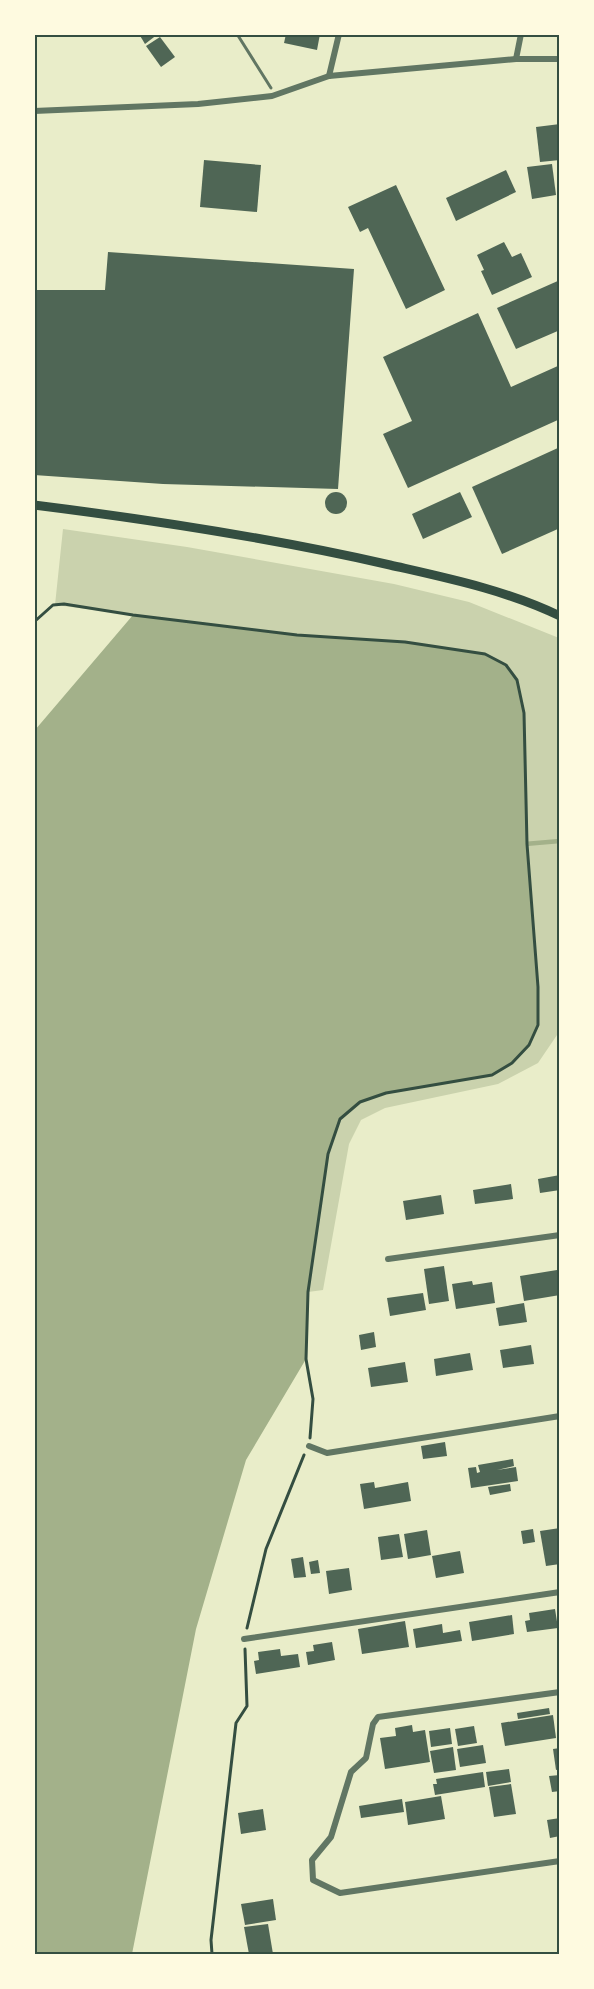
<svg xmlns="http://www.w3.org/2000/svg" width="594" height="1989" font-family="'Asap Condensed',sans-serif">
<rect width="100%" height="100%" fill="#e9edc9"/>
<path fill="#cad2ad" d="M63,529L187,547L394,584L469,602L559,638V666L558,668L560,1022L557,1035L538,1063L498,1084L385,1108L361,1120L349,1144L323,1290L308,1292L297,635L55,605Z"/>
<path fill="#a3b18a" d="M133,615L297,635L405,642L485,654L506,665L517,680L524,713L527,844L538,987V1025L529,1045L512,1063L492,1075L386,1093L360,1102L340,1119L328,1154L308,1292L306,1359L246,1460L196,1629L132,1954H35V730Z"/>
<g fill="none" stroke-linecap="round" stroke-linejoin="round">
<path stroke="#a3b18a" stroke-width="4.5" d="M525,844L560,841"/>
</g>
<g fill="#4f6655">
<path d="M139,34H158L145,44Z"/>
<path d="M286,34H320L317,50L284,43Z"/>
<path d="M160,37L175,57L161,67L146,46Z"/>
<path d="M560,124V160L540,162L536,127Z"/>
<path d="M204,160L261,165L257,212L200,207Z"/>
<path d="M552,164L556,195L532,199L527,167Z"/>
<path d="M506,170L516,192L456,221L446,198Z"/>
<path d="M396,185L445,290L406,309L368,228L360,232L348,207Z"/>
<path d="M504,242L512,257L521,253L532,277L492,295L481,271L484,270L477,255Z"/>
<path d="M108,252L354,269L338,489L163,484L34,475V290H105Z"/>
<path d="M560,280V330L516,349L497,308Z"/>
<path d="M478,313L511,387L560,365V419L408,488L383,434L412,421L383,357Z"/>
<path d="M560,447V528L502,554L472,487Z"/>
<path d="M460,492L472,517L423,539L412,514Z"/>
<circle cx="336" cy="503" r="11"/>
<path d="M560,1175V1190L540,1193L538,1179Z"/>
<path d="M511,1184L513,1199L475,1204L473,1190Z"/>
<path d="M441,1195L444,1214L406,1220L403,1201Z"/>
<path d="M444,1266L449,1301L429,1304L424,1269Z"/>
<path d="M557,1270L560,1295L524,1301L520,1276Z"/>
<path d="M472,1281L473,1285L492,1282L495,1303L456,1309L452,1284Z"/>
<path d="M423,1293L426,1310L390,1316L387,1298Z"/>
<path d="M524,1303L527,1322L499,1326L496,1308Z"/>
<path d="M374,1332L376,1347L361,1350L359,1335Z"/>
<path d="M531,1345L534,1364L503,1368L500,1350Z"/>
<path d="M470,1353L473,1370L436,1376L434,1359Z"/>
<path d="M405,1362L408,1382L371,1387L368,1368Z"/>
<path d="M445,1442L447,1456L423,1459L421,1446Z"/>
<path d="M513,1459L514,1466L497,1470L516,1467L518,1481L471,1488L468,1468L476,1467L477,1473L480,1472L478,1465Z"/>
<path d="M374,1482L375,1488L408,1482L411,1501L364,1509L360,1484Z"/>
<path d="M510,1484L511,1491L490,1495L488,1487Z"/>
<path d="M560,1528V1564L546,1566L540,1531Z"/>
<path d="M533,1529L535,1542L523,1544L521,1531Z"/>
<path d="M427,1530L431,1555L408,1559L404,1534Z"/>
<path d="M399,1534L403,1557L381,1560L378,1537Z"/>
<path d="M460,1551L464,1573L436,1578L432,1556Z"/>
<path d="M303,1557L306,1577L294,1578L291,1559Z"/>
<path d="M318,1560L320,1573L311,1574L309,1562Z"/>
<path d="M349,1568L352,1590L329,1594L326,1571Z"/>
<path d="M555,1609L558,1628L527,1632L525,1621L530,1620L529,1613Z"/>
<path d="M512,1615L514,1634L472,1641L469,1622Z"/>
<path d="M405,1621L409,1647L362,1654L358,1629Z"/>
<path d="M442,1624L443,1633L460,1630L462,1641L416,1648L413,1629Z"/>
<path d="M332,1642L335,1660L308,1665L306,1652L314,1651L313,1645Z"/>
<path d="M280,1649L281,1656L298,1654L300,1667L256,1674L254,1661L259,1660L258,1652Z"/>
<path d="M549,1708L550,1714L518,1719L517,1713Z"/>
<path d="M553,1715L556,1738L505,1746L501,1723Z"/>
<path d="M412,1725L413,1732L425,1730L430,1762L385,1769L380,1738L396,1736L395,1728Z"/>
<path d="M474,1726L477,1743L458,1746L455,1729Z"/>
<path d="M450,1728L452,1744L431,1747L429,1731Z"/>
<path d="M483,1745L486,1763L460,1767L457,1749Z"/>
<path d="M453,1747L456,1770L434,1773L430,1751Z"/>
<path d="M560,1748V1769L556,1770L553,1749Z"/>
<path d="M509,1769L511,1782L488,1786L486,1772Z"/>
<path d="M483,1772L485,1787L435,1795L433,1784H437L436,1779Z"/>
<path d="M560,1775V1791L552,1792L549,1776Z"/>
<path d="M511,1784L516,1814L494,1817L489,1787Z"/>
<path d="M441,1796L445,1819L408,1825L405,1802Z"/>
<path d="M402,1799L404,1812L361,1818L359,1806Z"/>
<path d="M263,1809L266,1830L241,1834L238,1813Z"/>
<path d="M560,1818V1836L550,1838L547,1820Z"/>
<path d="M273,1899L276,1920L245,1925L241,1904Z"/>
<path d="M268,1924L273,1954H249L244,1927Z"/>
</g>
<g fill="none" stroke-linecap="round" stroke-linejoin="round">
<g stroke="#344e41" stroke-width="3">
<path d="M34,622L53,605L64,604L133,615L297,635L405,642L485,654L506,665L517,680L524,713L527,844L538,987V1025L529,1045L512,1063L492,1075L386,1093L360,1102L340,1119L328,1154L308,1292L306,1359L313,1399L310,1438"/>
<path d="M247,1628L266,1549L304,1455"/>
<path d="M212,1954L211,1940L236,1723L247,1706L245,1649"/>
</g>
<path stroke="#617663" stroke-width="3" d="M237,34L271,88"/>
<g stroke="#617663" stroke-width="6">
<path d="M516,59L521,34"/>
<path d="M329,76L339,34"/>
<path d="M34,111L198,104L272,96L329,76L516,59H560"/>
<path d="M388,1259L560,1235"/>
<path d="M309,1446L327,1453L560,1416"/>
<path d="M244,1639L560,1592"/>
<path d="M560,1692L378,1717L373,1724L366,1758L351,1772L331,1837L312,1860L313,1880L340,1893L560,1861"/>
</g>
<path stroke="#344e41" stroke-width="9" d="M34,505C154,520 272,538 390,565C447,578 506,590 560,616"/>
</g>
<rect width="594" height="1989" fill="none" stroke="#fefae0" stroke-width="72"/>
<rect x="36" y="36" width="522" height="1917" fill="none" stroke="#344e41" stroke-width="2"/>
</svg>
